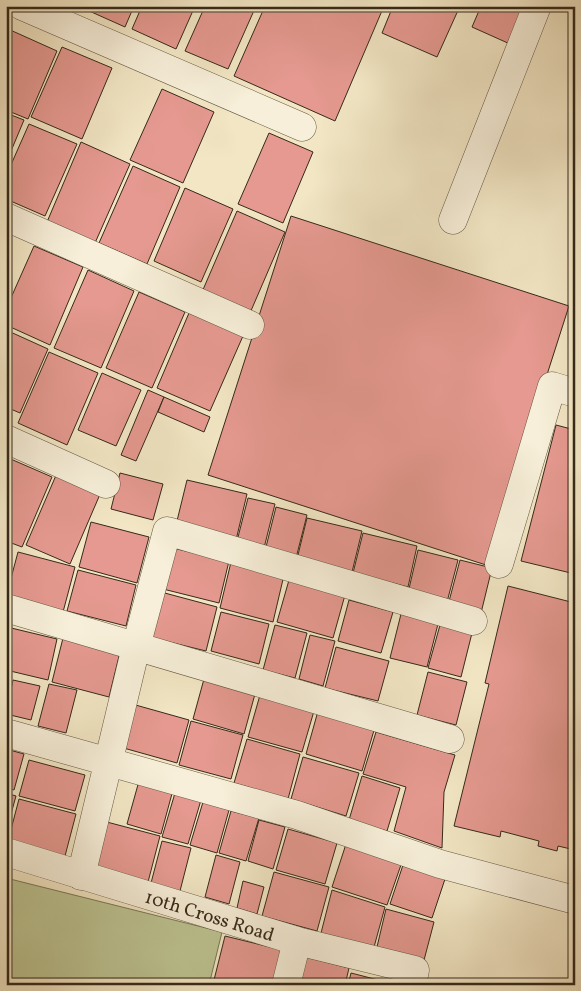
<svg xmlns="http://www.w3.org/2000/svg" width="581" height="991" font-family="Vollkorn,serif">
<rect width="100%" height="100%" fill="#f2e6c4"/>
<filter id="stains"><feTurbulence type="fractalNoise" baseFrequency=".004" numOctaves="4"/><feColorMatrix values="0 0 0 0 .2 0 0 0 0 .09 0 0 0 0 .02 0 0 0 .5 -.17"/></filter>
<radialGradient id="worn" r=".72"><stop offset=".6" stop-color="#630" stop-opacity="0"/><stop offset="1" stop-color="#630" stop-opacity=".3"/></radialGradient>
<path fill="#bdc492" stroke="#7a7656" d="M6,878L222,932L209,985H6Z"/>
<g fill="#e59990" stroke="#36291a">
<path d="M78,6H134L125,27Z"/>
<path d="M142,6H195L176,49L132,29Z"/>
<path d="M205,6H256L228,69L185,51Z"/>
<path d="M265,6H384L335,121L234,76Z"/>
<path d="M393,6H460L437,57L382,33Z"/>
<path d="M481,6H526L510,44L472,27Z"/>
<path d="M8,29L57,51L28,119L6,110V32Z"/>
<path d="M62,47L112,68L82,139L31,117Z"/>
<path d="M162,89L214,112L183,183L130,160Z"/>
<path d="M6,113L24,120L6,163Z"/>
<path d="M29,124L77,144L45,216L6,199V176Z"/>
<path d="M269,133L313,152L283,223L238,204Z"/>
<path d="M81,142L130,164L95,243L47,222Z"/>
<path d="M133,166L180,187L147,264L99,243Z"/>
<path d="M185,188L233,209L201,282L154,261Z"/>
<path d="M237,211L285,232L250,313L202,292Z"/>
<path d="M291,216L569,306L486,565L208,475Z"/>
<path d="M34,246L83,267L50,345L6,325V309Z"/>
<path d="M88,270L134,291L101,368L54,348Z"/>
<path d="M139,292L185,312L152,388L106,368Z"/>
<path d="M189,313L243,336L210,411L157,388Z"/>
<path d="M6,330L48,349L20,413L6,407Z"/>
<path d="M49,352L98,373L67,445L18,423Z"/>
<path d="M575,358V386L567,384Z"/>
<path d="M102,373L141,390L116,446L78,430Z"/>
<path d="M148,390L164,397L136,461L121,455Z"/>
<path d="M164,397L210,417L204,432L158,412Z"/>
<path d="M556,425L575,430V574L521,561Z"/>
<path d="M6,457L52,477L22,547L6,541Z"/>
<path d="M57,473L101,492L70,564L26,545Z"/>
<path d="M120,473L163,484L153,520L111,509Z"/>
<path d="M187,480L247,494L236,540L176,525Z"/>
<path d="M248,498L275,504L264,548L237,541Z"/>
<path d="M276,507L307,515L296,558L265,551Z"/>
<path d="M307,518L362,531L352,572L297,559Z"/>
<path d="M91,522L149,537L137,583L79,567Z"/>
<path d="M363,533L417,546L408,587L353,573Z"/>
<path d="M173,548L229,561L219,603L163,589Z"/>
<path d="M418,550L458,560L447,602L408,593Z"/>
<path d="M18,552L75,567L63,612L6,597Z"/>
<path d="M460,560L492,568L481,613L448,605Z"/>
<path d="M231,562L284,575L273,622L220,608Z"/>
<path d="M78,570L136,585L126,626L67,611Z"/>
<path d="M289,580L345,595L333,638L277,622Z"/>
<path d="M508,586L575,603V714L571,727L575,728V850L558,846L557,851L538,846L539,841L501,831L500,837L454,826L489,684L485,683Z"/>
<path d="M161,592L217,607L206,651L149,637Z"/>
<path d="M349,600L393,612L381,653L338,641Z"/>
<path d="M221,612L269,624L259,664L211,651Z"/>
<path d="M401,614L438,624L427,667L390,658Z"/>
<path d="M275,625L307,633L295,678L263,670Z"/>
<path d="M440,625L472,633L461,677L428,668Z"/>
<path d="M7,627L57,639L48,680L6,670Z"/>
<path d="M310,635L335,641L323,686L299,679Z"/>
<path d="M63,638L120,652L109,697L52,682Z"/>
<path d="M336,647L389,661L378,701L325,688Z"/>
<path d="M428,672L467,682L456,725L417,715Z"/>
<path d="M204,679L255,694L244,734L193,719Z"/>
<path d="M13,680L40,686L31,720L6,714Z"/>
<path d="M49,684L77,690L66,733L38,726Z"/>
<path d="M260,695L314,711L302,752L248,737Z"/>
<path d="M132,704L189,720L177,763L120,747Z"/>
<path d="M318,711L375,727L362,771L306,754Z"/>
<path d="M191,721L243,735L231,779L179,765Z"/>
<path d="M376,732L455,755L444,792L442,848L394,831L406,787L363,774Z"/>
<path d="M247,739L300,754L288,799L234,783Z"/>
<path d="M6,749L24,754L14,790L6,787Z"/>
<path d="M303,757L359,773L346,816L291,799Z"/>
<path d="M29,760L85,775L75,811L19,796Z"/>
<path d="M362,776L400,788L387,831L349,820Z"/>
<path d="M139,781L173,790L161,834L127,824Z"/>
<path d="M6,793L16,796L6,832Z"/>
<path d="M175,793L201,800L188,844L162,837Z"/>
<path d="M19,799L76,814L65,856L8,841Z"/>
<path d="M203,802L229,810L217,853L190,845Z"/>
<path d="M231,811L259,818L246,861L219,853Z"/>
<path d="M259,820L285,827L273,869L248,861Z"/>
<path d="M103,821L160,836L148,882L91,867Z"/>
<path d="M288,829L337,843L325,884L276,870Z"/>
<path d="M162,841L191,848L180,891L151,883Z"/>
<path d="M346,844L402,862L387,905L332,887Z"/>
<path d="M216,855L240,862L229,904L205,897Z"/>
<path d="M404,862L446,876L432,918L390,904Z"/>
<path d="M274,872L329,887L317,931L262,916Z"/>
<path d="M243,881L264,887L257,914L237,908Z"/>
<path d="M332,890L385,907L374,947L321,933Z"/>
<path d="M386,909L434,922L423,964L376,951Z"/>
<path d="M225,936L282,950L273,985H234L214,980Z"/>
<path d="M306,957L349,968L345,985H299Z"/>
<path d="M351,973L398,985H348Z"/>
</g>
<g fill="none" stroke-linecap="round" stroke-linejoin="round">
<g stroke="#655844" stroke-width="29">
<g id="street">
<path d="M22,6L302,127"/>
<path d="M6,217L250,325"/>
<path d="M453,220L537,6"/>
<path d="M6,439L106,484"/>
<path d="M499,564L552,386L575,393"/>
<path d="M6,608L450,739"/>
<path d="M6,733L297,815L440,864L575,900"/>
<path d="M6,852L297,941L415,970L412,985"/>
<path d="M81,876L136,647L167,531L473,621"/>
<path d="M286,985L297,941"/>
</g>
</g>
<use href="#street" stroke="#f7efd9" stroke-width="28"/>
</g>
<g text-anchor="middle" stroke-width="5" stroke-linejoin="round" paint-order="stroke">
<g font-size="19" fill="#36291a" stroke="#f7efd9">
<text transform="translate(210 915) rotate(17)" y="7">10th Cross Road</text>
</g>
</g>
<rect width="581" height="991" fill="none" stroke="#f2e6c4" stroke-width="25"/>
<rect x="8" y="8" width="566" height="976" fill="none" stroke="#36291a" stroke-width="2.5"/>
<rect x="12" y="12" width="556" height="966" fill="none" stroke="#36291a"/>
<rect width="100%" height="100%" filter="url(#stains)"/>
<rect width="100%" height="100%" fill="url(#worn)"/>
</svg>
